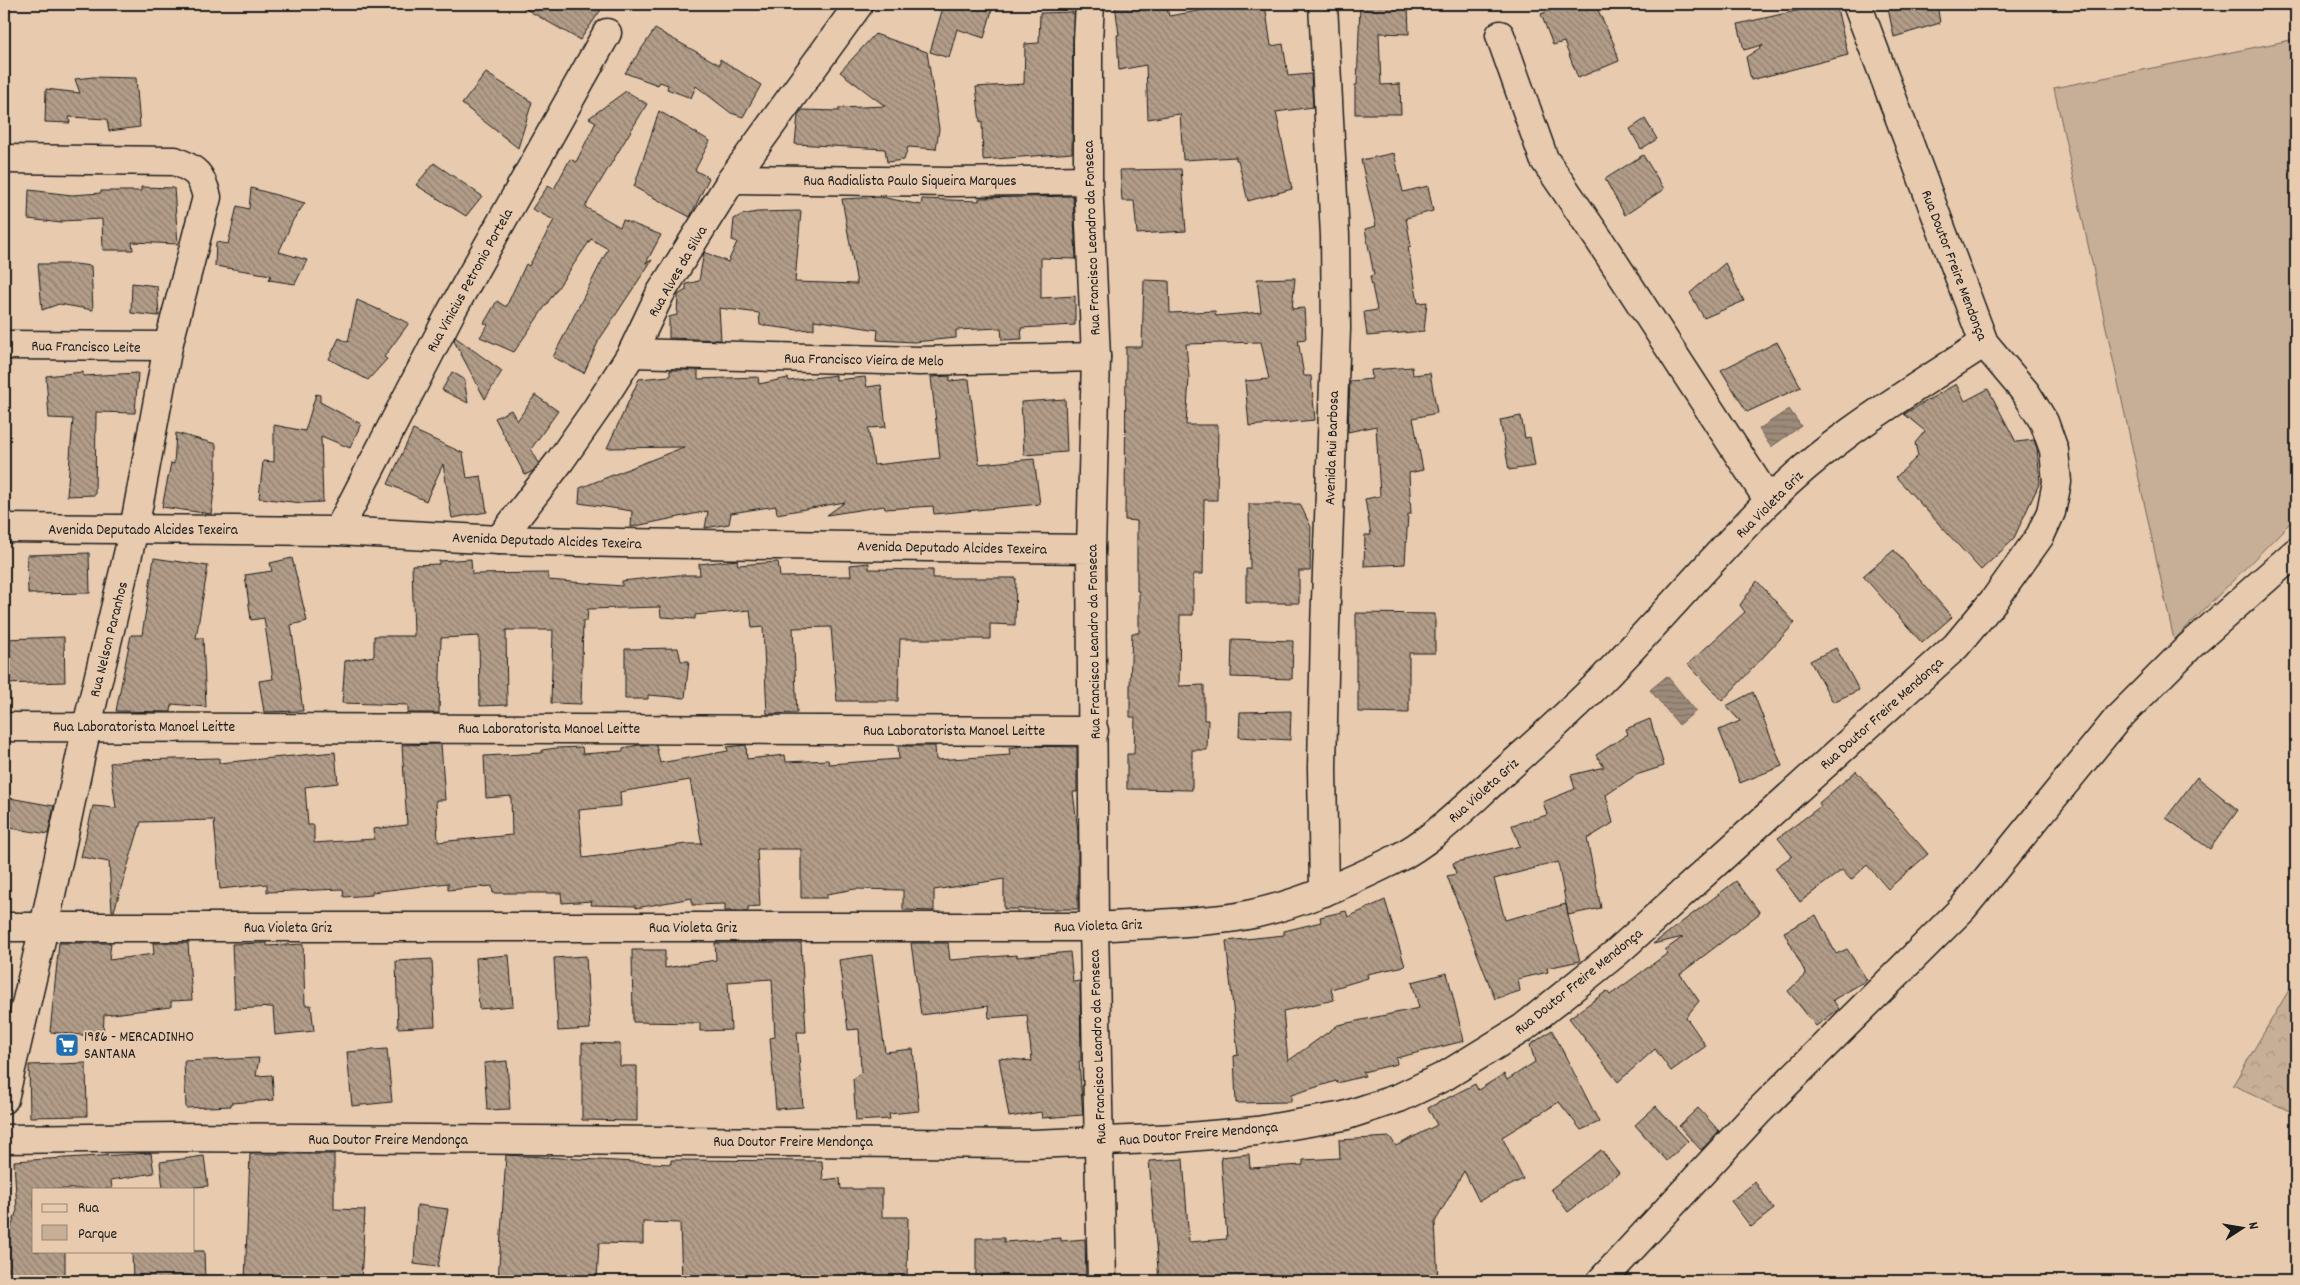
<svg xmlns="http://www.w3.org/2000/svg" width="2300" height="1285" font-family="Dekko,sans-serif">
<defs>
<pattern id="forest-crowns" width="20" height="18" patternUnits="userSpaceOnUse" patternTransform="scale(1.25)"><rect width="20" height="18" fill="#c7af97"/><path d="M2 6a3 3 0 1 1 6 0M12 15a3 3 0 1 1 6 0" fill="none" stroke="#aa9682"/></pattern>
<pattern id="water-rules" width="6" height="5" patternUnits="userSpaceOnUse" patternTransform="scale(1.25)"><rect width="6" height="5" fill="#9d8a79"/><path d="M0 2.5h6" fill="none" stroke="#7f7062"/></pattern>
<pattern id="building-back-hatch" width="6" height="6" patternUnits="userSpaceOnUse" patternTransform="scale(1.25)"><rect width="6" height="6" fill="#b29d89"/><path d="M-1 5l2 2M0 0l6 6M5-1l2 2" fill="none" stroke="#907f6f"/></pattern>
</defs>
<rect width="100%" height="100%" fill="#e8cbaf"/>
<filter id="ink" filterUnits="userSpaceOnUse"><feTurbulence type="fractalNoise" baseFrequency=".02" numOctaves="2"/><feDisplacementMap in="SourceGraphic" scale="10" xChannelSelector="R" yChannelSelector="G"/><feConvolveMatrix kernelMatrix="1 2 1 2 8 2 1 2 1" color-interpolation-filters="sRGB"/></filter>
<g filter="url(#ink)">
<path fill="#c7af97" stroke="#72665a" d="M2296,39V517L2174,640L2054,88Z"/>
<path fill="url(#forest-crowns)" stroke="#72665a" d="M2296,978V1114L2233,1085Z"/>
<g fill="url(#water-rules)" stroke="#695e54">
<path d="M1789,409L1801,426L1771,447L1759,429Z"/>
<path d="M1667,676L1696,711L1679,725L1650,690Z"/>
</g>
<g fill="url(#building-back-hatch)" stroke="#1c1c1c" fill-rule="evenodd">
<path d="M517,4H605L580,40Z"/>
<path d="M944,4H971L992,10L984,38L957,29L949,58L930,52Z"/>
<path d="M1115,4H1166L1169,16L1210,9L1209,4H1265L1271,46L1283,44L1288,76L1311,74L1313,107L1276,112L1292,189L1248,201L1238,160H1236V157L1183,160L1180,114L1148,119L1146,65L1119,70L1117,35H1119Z"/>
<path d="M1565,4H1595L1614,44L1619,61L1578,78L1564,42L1553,45L1541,14Z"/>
<path d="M1827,4H1836L1848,55L1751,80L1746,57L1763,46L1762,45L1744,50L1738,24Z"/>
<path d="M1887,4H1937L1940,23L1894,37Z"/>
<path d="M1360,5H1408L1409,34L1379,33L1381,85L1400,84L1401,114H1355V85H1357Z"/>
<path d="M1073,12L1072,153L983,160L982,121L980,122L976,87L1024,84L1025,44L1039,43L1040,13Z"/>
<path d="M655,29L720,65V59L761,85L743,117L731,113L696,86L691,98L667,89L668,85L660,82L658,85L625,73Z"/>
<path d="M875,34L927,52L939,129L936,149L908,147L904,160L887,162L885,149L795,144L798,115L802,110L839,111V108L885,106L840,72Z"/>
<path d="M486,73L532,102L518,148L462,104Z"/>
<path d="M93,77L136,78L140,127L109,131L107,119L69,117L70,123L45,122L46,89L80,93L75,79Z"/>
<path d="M626,91L647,104L585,207L620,227L623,220L661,235L646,263L652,260L599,340L584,373L553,357L608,249L591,239L514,352L480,337L488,325L484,323L497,301L506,307L526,264L529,266L554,220L532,209L548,186L554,189L570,159L576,162L596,122L589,118Z"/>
<path d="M659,111L710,141L695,170L709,178L690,217L634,187Z"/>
<path d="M1645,119L1657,139L1641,149L1630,129Z"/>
<path d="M1394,153L1403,192L1428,186L1433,211L1406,218L1411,246L1408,247L1418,303L1427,302L1424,331L1367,336L1364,312L1377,310L1370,276L1374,275L1365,229L1376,226L1361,160Z"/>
<path d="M1643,155L1664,189L1625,215L1605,179Z"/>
<path d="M434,163L482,196L466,216L416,185Z"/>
<path d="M1181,169L1186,231L1137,234L1134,201H1122L1120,170Z"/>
<path d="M141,187L174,188L178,244L132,242L133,250H103L102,219L61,221V223L28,219L29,190L72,195L101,193V191H141Z"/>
<path d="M251,188L305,203L293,220L279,252L307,260L295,284L269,280L271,275L215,266L216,242L228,244L237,206L249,209Z"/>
<path d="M1073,196L1076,259L1041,258V298L1075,296V325L1021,328L1022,339L1002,340L1001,328L956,330V338L914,342L877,340L878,330L814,320V329L797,330L760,325L759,313L719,308L721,340L669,338V317L677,315L678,295L686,290V284L699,281L704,252L728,262L737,242L732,240L734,219L741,215L757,212L801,211L795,282L857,284L842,199L881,197L921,205L922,199L979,201V198Z"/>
<path d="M1725,263L1744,301L1704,318L1690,293Z"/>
<path d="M38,264H75L91,266L93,310L59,304L42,310Z"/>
<path d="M1295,278L1292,309L1304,308L1306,339L1298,340L1304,376H1311L1315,420L1249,426L1245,381L1269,379L1261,342L1186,344L1189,378L1186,425H1218L1217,500H1204L1203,574H1193V615H1180L1179,686L1204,685V720H1208L1207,750H1192V790L1127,789V754H1134L1135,717H1130V686L1132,633H1139V591H1137V521L1125,520L1126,347H1142L1144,280L1169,281L1170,313L1215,311L1216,316L1261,312L1257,279Z"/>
<path d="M132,283L157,286L159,316L131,313Z"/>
<path d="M357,300L409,323L384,357L387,359L368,380L329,359L339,338L348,342Z"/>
<path d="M455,337L502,371L485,399L454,341Z"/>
<path d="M1777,342L1801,387L1747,412L1721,370Z"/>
<path d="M1412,367L1413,375L1430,373L1437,413L1413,418L1423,470L1409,473L1411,514H1408L1405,564L1364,566L1365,535H1371L1365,499L1380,496L1376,426L1348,432L1350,381L1372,379L1371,370Z"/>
<path d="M670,370H698V379L758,377L759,384L788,378L789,381L836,375V380L865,377L867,387L881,385L886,427L868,428L874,465L940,458L931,377L950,376V381L969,379L979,464L1034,459L1040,504L934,514L933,506L885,509L884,506L827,515L845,502L777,514L776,506L731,513L729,524L705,528L708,511L631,527L632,511L579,503L580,488L684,447L607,448L639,379L670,376Z"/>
<path d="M83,372V376L138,373L135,413L96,412L95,495L67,496L73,419L49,418L46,376Z"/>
<path d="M452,372L464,379L468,403L442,390Z"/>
<path d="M1956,384L1965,401L1988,389L2016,442L2034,440L2037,448L2040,482L2013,540L1981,570L1896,477L1918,456L1915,443L1925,431L1904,414Z"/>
<path d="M316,394L320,395V402L361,424L350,448L321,436L323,502L301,503L259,498L263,461L274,462V425L305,431Z"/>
<path d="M535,395L558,411L531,449L539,463L533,471L525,475L495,418L511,410L517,421Z"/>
<path d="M1065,399L1067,452L1024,455L1021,402Z"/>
<path d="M1521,416L1525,438L1530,437L1535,466L1509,470L1500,420Z"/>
<path d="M413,430L463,453L467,478L481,476L487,512L452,518L443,464L426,501L388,484Z"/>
<path d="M176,433L216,444V478L211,514L162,507L171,463L174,464Z"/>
<path d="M1249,504H1300L1311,527L1310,571H1299V603H1246V569H1250Z"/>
<path d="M1894,550L1952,617L1922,643L1863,576Z"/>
<path d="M89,553L90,593L28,594L27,555Z"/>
<path d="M154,558L208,566L196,638H203L206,707L172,704L171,712L116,711L131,635H142Z"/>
<path d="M292,558L307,621L291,625L303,711L264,712L259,681L273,679L264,618L251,620L245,575L272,571L270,563Z"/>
<path d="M471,559L472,574L548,573V580L622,586V581L678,575H700L699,564L737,560L738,565L778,562L780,577L851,576L850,565L869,563V569L933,570V578H1016L1015,625L990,624V639H900L898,701H837L831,627L793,628L797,713L767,714L763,627L752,628L750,610L695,615V619L661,617L660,607L588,609L587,621H583L581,704L551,703L553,630H506L507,705L480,706L479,636L441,638L439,713H408V705L342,703L345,661L374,656V636H414L412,565L439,564V561Z"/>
<path d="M1757,581L1795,623L1722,701L1688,664L1745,612L1740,605Z"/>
<path d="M1356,613L1435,614V653H1409V713L1358,712V681H1356Z"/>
<path d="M64,637L65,682L4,684V639Z"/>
<path d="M1232,639L1293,641L1292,679L1231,677Z"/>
<path d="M678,648L681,661H689L685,698L648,695V699H625V649Z"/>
<path d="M1836,648L1859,690L1833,702L1810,661Z"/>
<path d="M1753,692L1782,766L1740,783L1719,730L1740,721L1726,706Z"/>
<path d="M1291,711L1290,740L1239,737L1240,712Z"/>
<path d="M1650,719L1664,766L1636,775L1606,795L1613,823L1587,839L1601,908L1568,915L1580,961L1547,968L1548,972L1518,979L1520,991L1495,999L1447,876L1456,874L1453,863L1520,846L1512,825L1547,815L1543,802L1575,789L1571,775L1604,767L1596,755L1628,734L1626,729ZM1558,862L1568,915L1566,904L1505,920L1494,879Z"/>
<path d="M441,744L445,800H436L438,842L512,835L511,796L486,798L484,756L542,753V750L556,748L582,747L583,754L623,751V748L639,745H656L660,763L728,751L727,747L746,745L747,759L785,755L786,762L828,760L829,764L899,759L898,746H935L936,760L1010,755L1009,748L1022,746L1077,747V792H1073L1078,831V909H1004V879L934,890V911L903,910V890L855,889L827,894V898H801V849H757L760,906L748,907V911H725V904L692,905V898L636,908V906L591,905L592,901L562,903L561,893H493L492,886L448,890V883L372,892V895L344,897L343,889L267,892V884L220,889L214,820L141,822L114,911H112L109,862L81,857L93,806L116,808L110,763L134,760L219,758V763L335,752L338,783L305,787L308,825H314V843L374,839L373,829L407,825L402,745ZM690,780L702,844H686L583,858L579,810L621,806L620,792Z"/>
<path d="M1856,771L1928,854L1888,889L1867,865L1851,880L1842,870L1800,902L1775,868L1792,856L1778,838L1821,806L1819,803Z"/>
<path d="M2197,777L2238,810L2210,849L2166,818Z"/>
<path d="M4,797L54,806L48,834L4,827Z"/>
<path d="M1736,881L1760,913L1680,974L1699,1001L1686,1017L1706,1046L1671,1071L1655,1049L1618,1082L1569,1018L1607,991L1610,995L1668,953L1665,950L1683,937L1653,944Z"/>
<path d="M1385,900L1405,966L1367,974L1368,978L1331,989L1334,1000L1283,1011L1288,1061L1338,1025L1419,1008L1412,982L1447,973L1464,1041L1396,1058L1397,1064L1363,1072L1365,1076L1337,1083L1336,1081L1291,1095V1102L1236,1103L1234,1056L1238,1055L1226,941L1284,935V931L1321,922L1320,917L1346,911L1348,917Z"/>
<path d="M1816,915L1836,954L1847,949L1867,980L1833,1000L1839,1009L1816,1026L1788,991L1806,974L1784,932Z"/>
<path d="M59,943H111L109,960L154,954L153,943H188L192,1000L171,1001V1007L104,1015L103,1037L50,1032Z"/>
<path d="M267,943V946L303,944L305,1005H311L314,1031L275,1035L273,1007L235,1009L232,944Z"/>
<path d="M715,943H801L806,1032H797L803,1107L776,1109L770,1038L775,1037L772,979L728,982L731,1030L700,1031V1023L633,1022L632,950H665V968L716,960Z"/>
<path d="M911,943H948L950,960L1017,955V957L1070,952L1073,982L1080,981L1081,1061H1079L1083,1115L1042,1118L1041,1112L1009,1117L999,1058L1032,1061L1027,1015L989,1018L988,1006L921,1015Z"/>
<path d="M509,955L513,1006L479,1009L476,958Z"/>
<path d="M872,955L885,1052L913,1049L919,1111L889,1114L890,1119L856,1121L853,1079L861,1072L859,1029L848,1030L839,960Z"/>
<path d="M586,956L590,1029L558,1031L554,958Z"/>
<path d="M432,959L435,1026L398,1028L396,961Z"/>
<path d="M1552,1030L1599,1122L1581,1130L1559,1102L1502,1137L1523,1179L1479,1201L1464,1171L1435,1222L1438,1281H1159L1149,1161L1183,1159L1189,1242L1227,1239L1221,1157L1249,1154L1250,1168L1303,1165V1160L1340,1158L1339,1140L1390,1137L1396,1146L1437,1125L1428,1108L1475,1084L1478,1090L1504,1074L1507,1080L1535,1062L1530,1045Z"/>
<path d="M582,1043L620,1044V1066H637V1121L582,1120Z"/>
<path d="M387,1049L392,1102L352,1106L347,1052Z"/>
<path d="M259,1058L256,1076L272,1075L274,1100L231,1103V1106L186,1108L184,1061Z"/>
<path d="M507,1061L510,1109L487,1110L484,1063Z"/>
<path d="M86,1063L87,1116L30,1117L29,1065Z"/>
<path d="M1656,1106L1688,1141L1667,1161L1635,1125Z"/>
<path d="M1698,1108L1719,1131L1701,1150L1679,1126Z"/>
<path d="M1601,1150L1619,1173L1568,1212L1551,1189Z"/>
<path d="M151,1153L154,1173L111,1180L112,1189H34V1251H65V1281H4V1249L17,1210L14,1161Z"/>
<path d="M250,1154H334V1209L365,1210L361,1281H245Z"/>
<path d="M506,1155L671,1164V1160L822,1161L823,1180L840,1178L841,1189H882V1217H908L907,1281H682L680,1223L643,1222V1244L599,1243L597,1281H498Z"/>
<path d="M204,1156L208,1186L163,1189L160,1162Z"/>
<path d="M1755,1182L1774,1209L1751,1227L1731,1201Z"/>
<path d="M417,1205L448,1209L438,1267L414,1264Z"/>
<path d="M976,1238H1004V1242L1061,1238V1241L1085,1239L1086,1281H976Z"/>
<path d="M194,1251H204L205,1281H133L132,1252Z"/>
</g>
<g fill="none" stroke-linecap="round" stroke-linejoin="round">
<g stroke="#1c1c1c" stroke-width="31">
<g id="minor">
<path d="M1090,4L1088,40V180L1096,357L1091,549"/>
<path d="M1323,4L1335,236L1336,329L1325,627L1322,768L1324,892"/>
<path d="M1500,35L1544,159L1600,241L1769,501"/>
<path d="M4,159L175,161C197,170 201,174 207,197L168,346L134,529L87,726L44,927L4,1099"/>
<path d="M732,179L950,182L1088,180"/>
<path d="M4,345L168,346"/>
<path d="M632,353L919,361L1096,357"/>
<path d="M338,531L451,312L607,33"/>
<path d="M499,540L560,461L597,408L632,353L660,294L732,179L859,4"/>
<path d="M4,727L1094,731"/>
<path d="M4,927H1094C1141,924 1190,924 1237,917C1291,908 1344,885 1392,861C1431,842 1464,808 1496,779C1531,747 1568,715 1601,681C1657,623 1710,561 1767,503C1830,438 1908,393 1984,343"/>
<path d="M4,1139L176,1137L1033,1144L1177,1138L1257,1131L1344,1116L1399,1098L1445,1076L1523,1028L1616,953L1956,646L1995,599L2040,536L2051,512L2057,482L2054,450L2044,422L2026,393L1984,343L1857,4"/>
<path d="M1601,1281L1759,1111L1963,908L2118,718L2190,646L2296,552"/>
</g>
</g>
<g stroke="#1c1c1c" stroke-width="31">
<path id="secondary" d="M4,528L338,531L499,540L619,543L1091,549L1094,927L1102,1281"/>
</g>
<use href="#minor" stroke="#e8cbaf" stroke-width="28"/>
<use href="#secondary" stroke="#e8cbaf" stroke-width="28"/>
</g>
</g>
<defs>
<g id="supermarket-square" transform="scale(1.25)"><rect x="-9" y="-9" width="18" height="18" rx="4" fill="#1f6fb2" stroke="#e8cbaf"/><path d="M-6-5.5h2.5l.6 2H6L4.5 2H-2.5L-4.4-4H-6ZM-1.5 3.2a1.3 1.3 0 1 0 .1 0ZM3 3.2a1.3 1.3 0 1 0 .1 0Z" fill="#fff"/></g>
</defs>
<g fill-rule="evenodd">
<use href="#supermarket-square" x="67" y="1045"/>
</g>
<g text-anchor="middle" stroke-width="4" stroke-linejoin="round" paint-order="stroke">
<g font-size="15" fill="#1c1c1c" stroke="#e8cbaf">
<text x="910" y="185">Rua Radialista Paulo Siqueira Marques</text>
<text transform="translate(1091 238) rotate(-92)" y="5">Rua Francisco Leandro da Fonseca</text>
<text transform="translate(1955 265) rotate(69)" y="5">Rua Doutor Freire Mendonça</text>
<text transform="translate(677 271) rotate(-60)" y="5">Rua Alves da Silva</text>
<text transform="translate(469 280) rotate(-61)" y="5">Rua Vinicius Petronio Portela</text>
<text transform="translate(86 346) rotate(1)" y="5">Rua Francisco Leite</text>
<text transform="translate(864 359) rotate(1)" y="5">Rua Francisco Vieira de Melo</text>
<text transform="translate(1331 448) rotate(-88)" y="5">Avenida Rui Barbosa</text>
<text transform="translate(1769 504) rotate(-45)" y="5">Rua Violeta Griz</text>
<text x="143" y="534">Avenida Deputado Alcides Texeira</text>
<text transform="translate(547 540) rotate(2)" y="5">Avenida Deputado Alcides Texeira</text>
<text transform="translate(952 547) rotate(1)" y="5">Avenida Deputado Alcides Texeira</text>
<text transform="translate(108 639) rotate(-76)" y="5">Rua Nelson Paranhos</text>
<text transform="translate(1093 642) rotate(-91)" y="5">Rua Francisco Leandro da Fonseca</text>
<text transform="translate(1881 713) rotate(-42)" y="5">Rua Doutor Freire Mendonça</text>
<text x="144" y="731">Rua Laboratorista Manoel Leitte</text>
<text x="549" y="733">Rua Laboratorista Manoel Leitte</text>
<text x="954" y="735">Rua Laboratorista Manoel Leitte</text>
<text transform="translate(1483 790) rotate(-42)" y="5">Rua Violeta Griz</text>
<text transform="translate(1098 925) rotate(-2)" y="5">Rua Violeta Griz</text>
<text x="288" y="932">Rua Violeta Griz</text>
<text x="693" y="932">Rua Violeta Griz</text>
<text transform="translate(1578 981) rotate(-39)" y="5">Rua Doutor Freire Mendonça</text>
<text transform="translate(1097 1047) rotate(-92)" y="5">Rua Francisco Leandro da Fonseca</text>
<text transform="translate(1198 1133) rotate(-5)" y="5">Rua Doutor Freire Mendonça</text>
<text x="388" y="1144">Rua Doutor Freire Mendonça</text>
<text x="793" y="1146">Rua Doutor Freire Mendonça</text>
</g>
<g font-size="15" fill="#1c1c1c" stroke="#e8cbaf" text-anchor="start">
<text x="84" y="1041">1986 - MERCADINHO<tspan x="84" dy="17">SANTANA</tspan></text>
</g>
</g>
<rect width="2300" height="1285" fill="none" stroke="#e8cbaf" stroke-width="20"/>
<rect x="10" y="10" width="2280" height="1265" fill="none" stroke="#1c1c1c" stroke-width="2" filter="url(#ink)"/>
<rect x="32" y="1188" width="162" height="65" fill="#e8cbaf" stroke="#968574"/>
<rect x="42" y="1204" width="25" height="8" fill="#e8cbaf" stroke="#968574"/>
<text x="78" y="1212" font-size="15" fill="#1c1c1c">Rua</text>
<rect x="42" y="1225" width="25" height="15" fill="#c7af97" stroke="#968574"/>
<text x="78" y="1238" font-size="15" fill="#1c1c1c">Parque</text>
<g transform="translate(2242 1228) rotate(78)" stroke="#e8cbaf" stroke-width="4" paint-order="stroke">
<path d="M0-4L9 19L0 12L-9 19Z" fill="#1c1c1c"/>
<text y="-8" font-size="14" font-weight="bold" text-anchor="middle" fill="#1c1c1c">N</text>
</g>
</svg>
